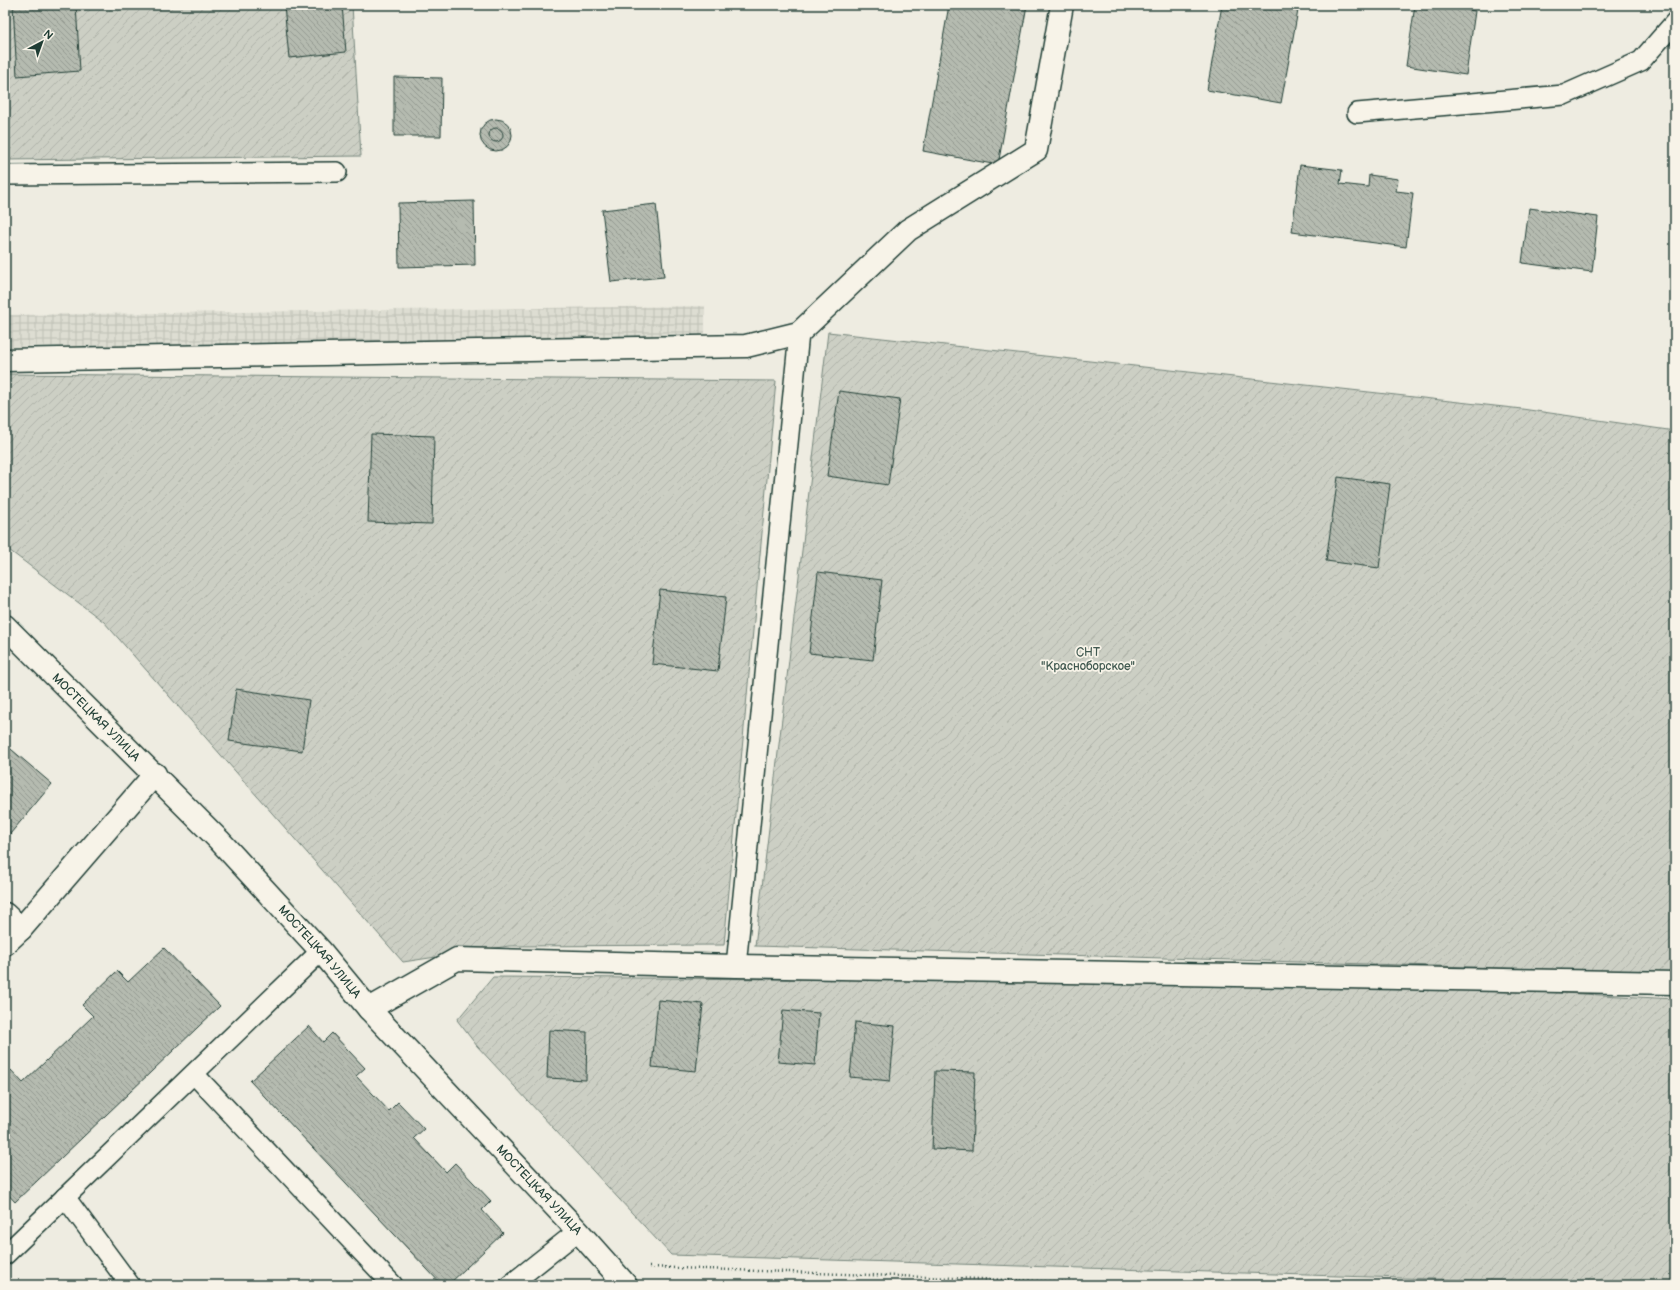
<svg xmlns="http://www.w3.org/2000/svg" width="1680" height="1290" font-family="'Balsamiq Sans',sans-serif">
<defs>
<pattern id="industrial-grid" width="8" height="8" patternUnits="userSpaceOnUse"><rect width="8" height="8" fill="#ddddd2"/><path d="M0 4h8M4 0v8" fill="none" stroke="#bdbfb5"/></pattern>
<pattern id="garden-furrows" width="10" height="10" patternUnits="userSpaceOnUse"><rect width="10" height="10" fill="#cccfc4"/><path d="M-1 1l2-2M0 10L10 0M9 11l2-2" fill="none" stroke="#afb3a9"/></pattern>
<pattern id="building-back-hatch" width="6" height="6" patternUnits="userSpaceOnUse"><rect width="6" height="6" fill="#b5bbb0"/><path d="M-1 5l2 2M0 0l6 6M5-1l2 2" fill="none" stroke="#939990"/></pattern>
</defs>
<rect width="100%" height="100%" fill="#eeece1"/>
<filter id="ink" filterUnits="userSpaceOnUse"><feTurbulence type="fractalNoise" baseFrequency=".025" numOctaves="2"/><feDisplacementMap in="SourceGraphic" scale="8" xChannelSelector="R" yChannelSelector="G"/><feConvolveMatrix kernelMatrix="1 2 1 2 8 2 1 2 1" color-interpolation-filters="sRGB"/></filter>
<g filter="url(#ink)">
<path fill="url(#industrial-grid)" d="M705,306V338L5,347V315Z"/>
<g fill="url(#garden-furrows)" stroke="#76867c">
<path d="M5,5H352L361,156L5,160Z"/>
<path d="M828,332L1522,409L1675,431V973L755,946Z"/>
<path d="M5,374L776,381L724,945L509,946L403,962L104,622L5,547Z"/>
<path d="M493,977L1378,983L1675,999V1285H1624L671,1255L477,1046L457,1020Z"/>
</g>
<g fill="url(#building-back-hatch)" stroke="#1f3d34">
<path d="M13,5H76L80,71L17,76Z"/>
<path d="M284,5H342L346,52L289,58Z"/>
<path d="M949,5H1027L998,165L923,151Z"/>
<path d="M1222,5H1299L1281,103L1207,90Z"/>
<path d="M1415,5H1456V8L1475,11L1466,75L1406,66Z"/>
<path d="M394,77L442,78L441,136H394Z"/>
<circle cx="496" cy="135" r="16"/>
<circle cx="496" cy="135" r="7"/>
<path d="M1300,165L1342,170L1340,184L1368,187L1369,175L1398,179L1396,191L1413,193L1406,247L1292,232Z"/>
<path d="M474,201L475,265L399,267L398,203Z"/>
<path d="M656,204L664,277L611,282L602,210Z"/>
<path d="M1529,208L1598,217L1592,272L1522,263Z"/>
<path d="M839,391L900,399L888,485L827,476Z"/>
<path d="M371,434L434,436L432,524L368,522Z"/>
<path d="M1338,477L1390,484L1379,568L1326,561Z"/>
<path d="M818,572L882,580L873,660L809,653Z"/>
<path d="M660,590L726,597L718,671L652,664Z"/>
<path d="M236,689L309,700L302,751L229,741Z"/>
<path d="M5,744L52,784L5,840Z"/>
<path d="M164,948L220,1006L15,1202L5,1191V1076L11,1070L23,1083L93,1016L82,1005L117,971L128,982Z"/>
<path d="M658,1000L703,1004L696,1071L652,1067Z"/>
<path d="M783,1010L819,1013L815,1065L778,1062Z"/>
<path d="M855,1022L895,1026L890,1081L850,1077Z"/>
<path d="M309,1026L323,1042L332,1033L365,1068L356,1076L389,1111L398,1102L424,1129L414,1138L446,1172L455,1163L491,1201L482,1210L503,1233L448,1285H442L250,1081Z"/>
<path d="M549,1030L587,1032L586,1080L547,1078Z"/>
<path d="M935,1071L975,1072L972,1151L932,1149Z"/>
</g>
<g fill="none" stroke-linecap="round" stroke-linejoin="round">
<g stroke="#1f3d34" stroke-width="22">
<g id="service">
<path d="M1357,113L1564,95L1641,61L1675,22"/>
<path d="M5,175L337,172"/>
<path d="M736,966L799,333"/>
<path d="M194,1074L393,1285"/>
<path d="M65,1197L130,1285"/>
<path d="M5,1255L321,951"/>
<path d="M510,1285L578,1231"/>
</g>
</g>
<g stroke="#1f3d34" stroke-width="25">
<g id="minor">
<path d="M5,360L746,346L799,333L908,230L1036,150L1062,5"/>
<path d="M5,914L21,929"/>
<path d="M5,944L21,929L155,774"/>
<path d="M369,1009L457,959L736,966L1675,983"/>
</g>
</g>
<g stroke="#1f3d34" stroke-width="25">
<g id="tertiary">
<path id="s1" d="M5,626L219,840L321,951L369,1009L578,1231L626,1285"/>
</g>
</g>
<path stroke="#1f3d34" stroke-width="2.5" stroke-dasharray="1 3" stroke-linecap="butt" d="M649,1267L1147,1285"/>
<use href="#service" stroke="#f7f3e8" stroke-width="19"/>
<use href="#minor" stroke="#f7f3e8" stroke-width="22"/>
<use href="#tertiary" stroke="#f7f3e8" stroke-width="22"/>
</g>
</g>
<g text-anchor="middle" stroke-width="3.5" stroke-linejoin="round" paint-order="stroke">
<g font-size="12" fill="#425a51" stroke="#f7f3e8">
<text x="1088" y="656">СНТ<tspan x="1088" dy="14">"Красноборское"</tspan></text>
</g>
<g font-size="12" fill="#1f3d34" stroke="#f7f3e8">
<text dy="4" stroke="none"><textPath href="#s1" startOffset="129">МОСТЕЦКАЯ УЛИЦА</textPath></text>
<text dy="4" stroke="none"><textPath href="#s1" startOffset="453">МОСТЕЦКАЯ УЛИЦА</textPath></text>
<text dy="4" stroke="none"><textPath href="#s1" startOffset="777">МОСТЕЦКАЯ УЛИЦА</textPath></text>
</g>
</g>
<rect width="1680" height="1290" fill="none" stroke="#f7f3e8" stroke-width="20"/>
<rect x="10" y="10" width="1660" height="1270" fill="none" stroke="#1f3d34" stroke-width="1.5" filter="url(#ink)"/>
<g transform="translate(42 42) rotate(41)" stroke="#f7f3e8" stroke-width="3" paint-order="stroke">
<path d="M0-3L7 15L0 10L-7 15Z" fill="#1f3d34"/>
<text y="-6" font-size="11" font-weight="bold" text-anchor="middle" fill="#1f3d34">N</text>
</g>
</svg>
